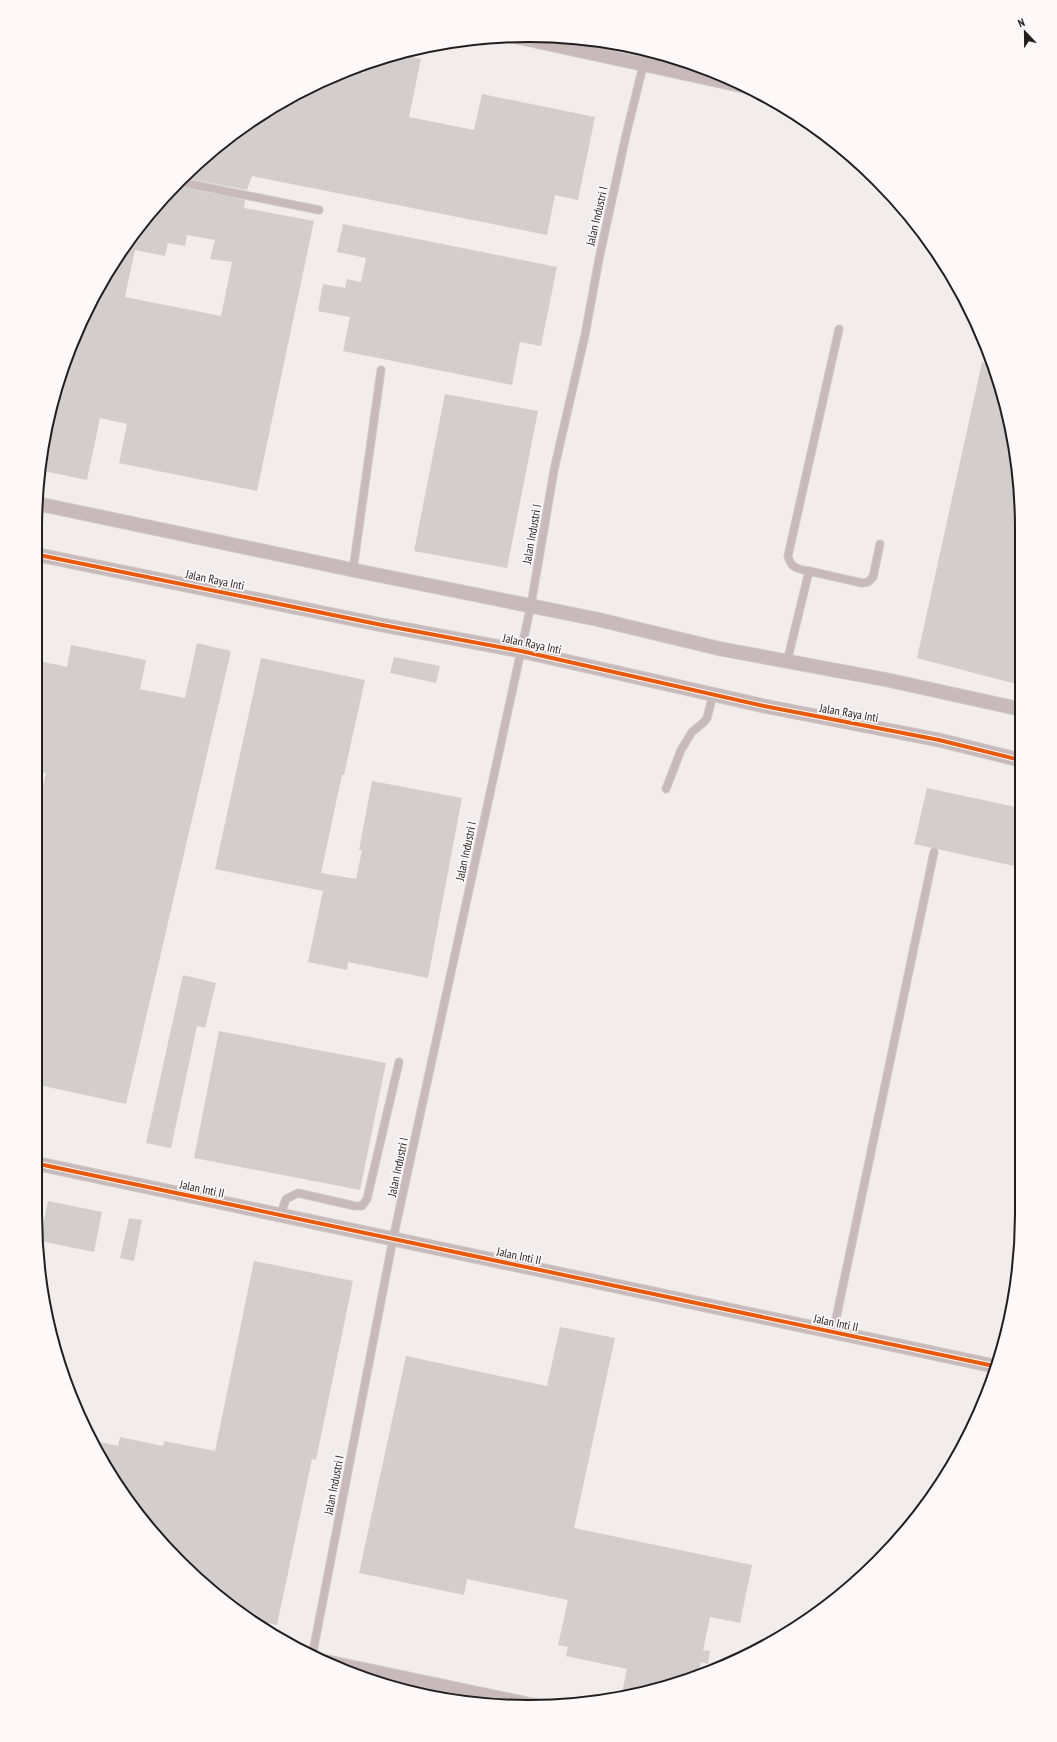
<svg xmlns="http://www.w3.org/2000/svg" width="1057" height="1742" font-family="'PT Sans Narrow',sans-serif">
<rect width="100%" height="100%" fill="#f2ecea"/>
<g fill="#d3cecc" fill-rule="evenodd">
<path d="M399,54L421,59L409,117L474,130L482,94L595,117L578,200L555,195L547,235L252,176L247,190L184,178L203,158L262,115L272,117L274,106L282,101L349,71L364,73L366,63Z"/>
<path d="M177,186L245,200L244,208L314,221L257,491L119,463L127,424L100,418L87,480L39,470V464L72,340L137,228ZM187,235L215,240L210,259L232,262L221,316L125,297L135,250L165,256L168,243L185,246Z"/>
<path d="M343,224L557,267L541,346L520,342L512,385L343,351L350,317L318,311L323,284L345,288L347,279L361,282L366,258L337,252Z"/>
<path d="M982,362L993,364L996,370L1021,496L1020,685L917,658Z"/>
<path d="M445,394L538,411L507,568L414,551Z"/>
<path d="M197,643L231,651L126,1104L39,1085V804L46,773L39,772V661L67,667L71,645L146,660L140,689L185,698Z"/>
<path d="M394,657L440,666L436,683L390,673Z"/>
<path d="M261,658L365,680L344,775H342L321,873L356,879L362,850H359L372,781L462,798L428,978L348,962L347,970L308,962L323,891L215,869Z"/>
<path d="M927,788L1020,808L1019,867L914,844Z"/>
<path d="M183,975L216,983L205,1028L197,1026L171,1148L146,1143Z"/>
<path d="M219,1031L386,1063L360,1190L194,1158Z"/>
<path d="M48,1201L102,1212L94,1252L40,1241Z"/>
<path d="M129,1218L142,1220L134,1261L120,1258Z"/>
<path d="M254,1261L353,1281L316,1460L312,1459L277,1625L252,1620L228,1605L137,1514L91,1440L118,1446L120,1437L163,1446L164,1441L215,1451Z"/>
<path d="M560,1327L615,1338L574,1528L752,1565L740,1623L710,1617L703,1650L710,1651L708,1664L701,1662L698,1676L687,1681L630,1694L622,1693L627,1669L566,1656L568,1647L558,1645L568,1600L467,1579L464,1595L359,1573L406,1356L547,1386Z"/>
</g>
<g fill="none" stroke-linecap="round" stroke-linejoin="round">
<g stroke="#ccc8c6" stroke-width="9">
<g id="lane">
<path d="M180,182L319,210"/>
<path d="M353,570L381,370"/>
<path d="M809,571C797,569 791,568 788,556L839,329"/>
<path d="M787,662L809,571L862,583L868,582L873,577L880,544"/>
<path d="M666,789L681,750L692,732L704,722L707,718L713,695"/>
<path d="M280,1216L286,1199L298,1193L355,1206H362L367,1199L399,1062"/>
<path d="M833,1333L934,852"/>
<path d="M312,1657L393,1239L531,605L554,470L585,335L599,259L626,135L647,50"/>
<path d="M459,1702L462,1690"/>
</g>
</g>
<g stroke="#ccc8c6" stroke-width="15">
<g id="street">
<path d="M517,37L748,87"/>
<path d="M39,504L353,570L596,619L721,649L888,680L1020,709"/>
<path d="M39,555L382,625L521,651L764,706L939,740L1020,760"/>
<path d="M39,1164L994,1366"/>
<path d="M323,1661L537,1706"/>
</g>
</g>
<use href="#lane" stroke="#c8baba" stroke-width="7"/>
<use href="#street" stroke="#c8baba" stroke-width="13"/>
<g stroke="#fef9f8" stroke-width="6">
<g id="cycleway">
<path d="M39,555L382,625L521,651L764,706L939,740L1020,760"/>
<path d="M39,1164L994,1366"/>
</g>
</g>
<use href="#cycleway" stroke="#e8590c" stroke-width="4"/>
</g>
<g text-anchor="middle" stroke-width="3.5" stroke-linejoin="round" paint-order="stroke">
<g font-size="12" fill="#221e1d" stroke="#fef9f8">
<text transform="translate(597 216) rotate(-77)" y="4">Jalan Industri I</text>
<text transform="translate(532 534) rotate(-80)" y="4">Jalan Industri I</text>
<text transform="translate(215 580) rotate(12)" y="4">Jalan Raya Inti</text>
<text transform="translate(532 644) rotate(12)" y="4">Jalan Raya Inti</text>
<text transform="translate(849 713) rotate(10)" y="4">Jalan Raya Inti</text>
<text transform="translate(466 851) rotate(-78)" y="4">Jalan Industri I</text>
<text transform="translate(398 1167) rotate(-78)" y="4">Jalan Industri I</text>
<text transform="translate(202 1189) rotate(12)" y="4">Jalan Inti II</text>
<text transform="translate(519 1256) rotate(12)" y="4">Jalan Inti II</text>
<text transform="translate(836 1323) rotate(12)" y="4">Jalan Inti II</text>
<text transform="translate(334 1485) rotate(-79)" y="4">Jalan Industri I</text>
</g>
</g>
<path d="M0 0H1057V1742H0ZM528 42H529A486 486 0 0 1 1015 528V1214A486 486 0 0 1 529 1700H528A486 486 0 0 1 42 1214V528A486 486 0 0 1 528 42Z" fill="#fef9f8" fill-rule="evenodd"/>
<path fill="none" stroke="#221e1d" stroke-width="2" d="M528 42H529A486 486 0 0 1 1015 528V1214A486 486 0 0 1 529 1700H528A486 486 0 0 1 42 1214V528A486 486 0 0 1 528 42Z"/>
<g transform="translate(1025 32) rotate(338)" stroke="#fef9f8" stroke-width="3" paint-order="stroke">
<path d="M0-3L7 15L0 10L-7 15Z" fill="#221e1d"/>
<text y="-6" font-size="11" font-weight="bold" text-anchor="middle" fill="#221e1d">N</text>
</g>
</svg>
